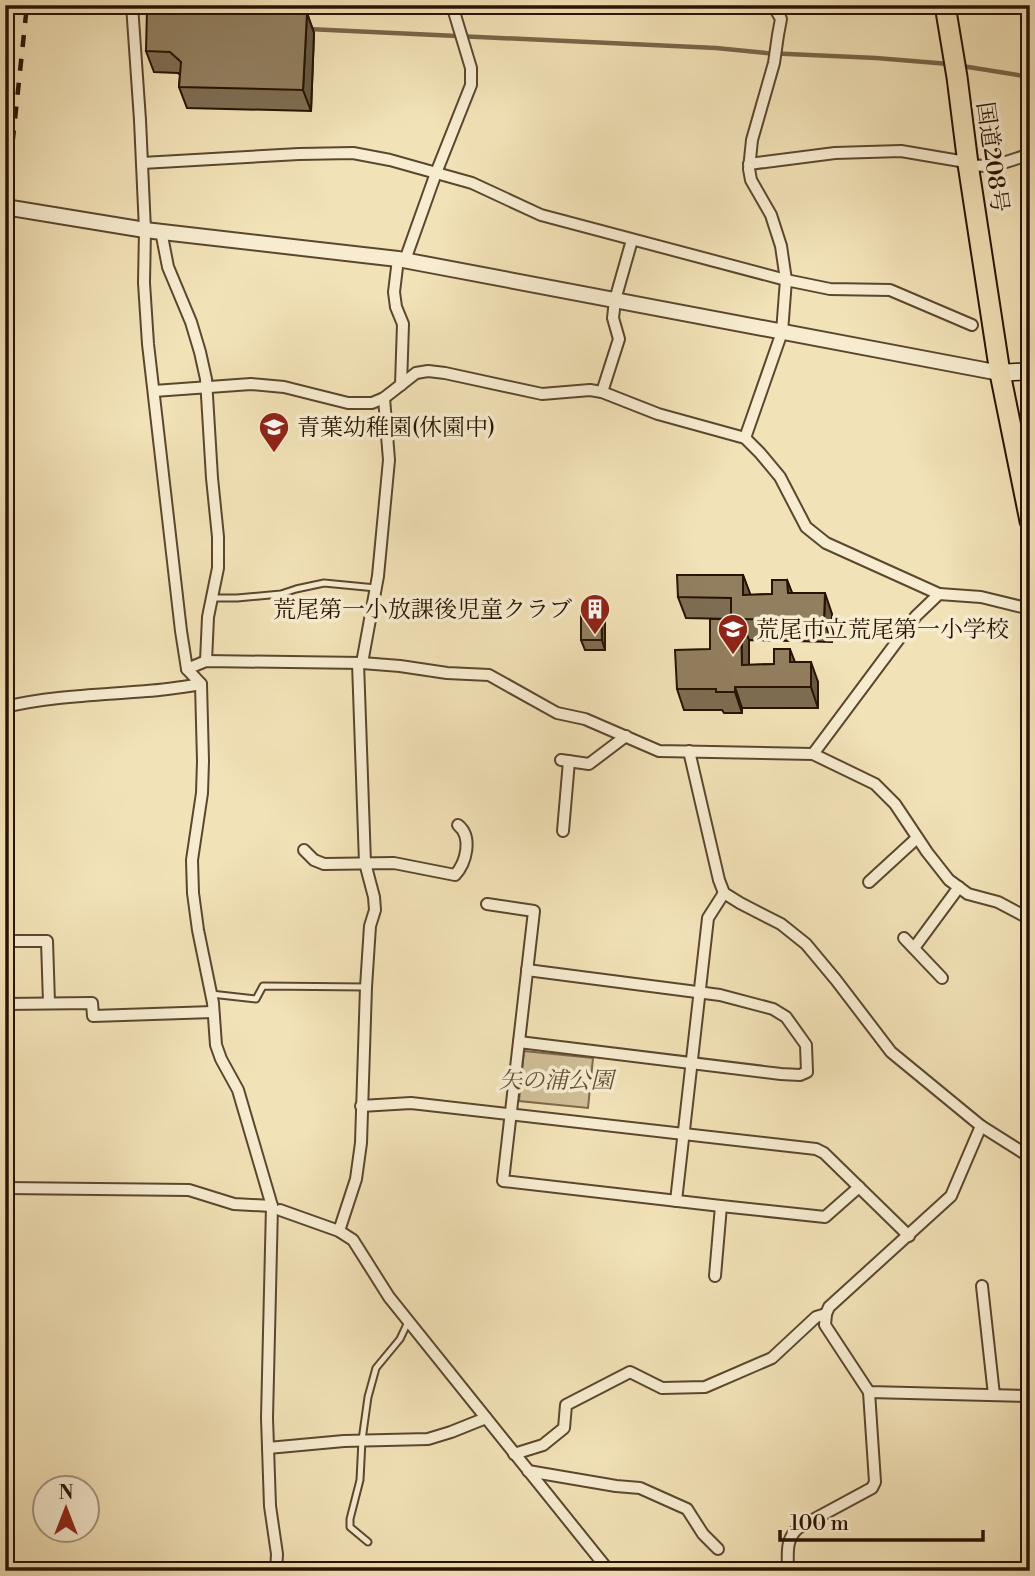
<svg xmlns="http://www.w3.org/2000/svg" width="1035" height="1576" font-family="'Libre Bodoni','Noto Serif JP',serif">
<rect width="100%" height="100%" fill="#f2e2b7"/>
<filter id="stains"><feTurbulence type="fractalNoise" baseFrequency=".00286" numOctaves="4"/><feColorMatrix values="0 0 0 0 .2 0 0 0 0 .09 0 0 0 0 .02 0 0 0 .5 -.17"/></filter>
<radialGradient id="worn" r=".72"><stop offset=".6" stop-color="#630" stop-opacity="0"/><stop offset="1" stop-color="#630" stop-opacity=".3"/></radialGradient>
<path fill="#d0bf98" stroke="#7c694c" stroke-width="2" d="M524,1051L593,1058L588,1108L519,1101Z"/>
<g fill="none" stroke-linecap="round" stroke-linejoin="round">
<g stroke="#796549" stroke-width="4.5">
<path d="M308,29L716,48L766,53L876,58L949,64"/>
<path d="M962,66L1030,77"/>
</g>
<g stroke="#5b472e" stroke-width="9">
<g id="service">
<path d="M213,598H237L281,594L296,589L324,583L376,588"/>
<path d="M211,994L256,999L263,986L366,987"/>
<path d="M368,1542L350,1527V1519L360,1480L362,1440L368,1397L376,1368L400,1339L408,1322"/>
</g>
</g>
<g stroke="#5b472e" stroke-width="14">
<g id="minor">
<path d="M132,5L140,120L145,230L144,283L148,344L181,631L187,669L201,684L203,761L202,793L192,860L193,893L198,930L213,1003L216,1045L221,1059L238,1090L272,1206L267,1418L270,1506L277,1554L276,1571"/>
<path d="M142,163L299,154L353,153L390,160L472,183L541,215L786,280L830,289L890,290L972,325"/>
<path d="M749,164L835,153L901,151L960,161C985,172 1006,162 1030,154"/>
<path d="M161,231L168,267L191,322L200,352L206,379L212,478L218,537V568L208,617L206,661"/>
<path d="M398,259L394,292L396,307L403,324L401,385"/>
<path d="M405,260L436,173L471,85V68L452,5"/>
<path d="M154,391L251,384L284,387L348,403H372L384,398L416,373L428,371L445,373L542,394L590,390L602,392L658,414L745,438L760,453L780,477L806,527L826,543L939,594"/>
<path d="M602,392L619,339L613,318L615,300L632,240"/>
<path d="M745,438L782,332L786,280L781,246L771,215L751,180L749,169L752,140L774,63L778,35L781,19L773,5"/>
<path d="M362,663L378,576L389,460L384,398"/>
<path d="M187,669L206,661L362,663L400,666L447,673L489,675L557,713L585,719L659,751L813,754L875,784L895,804L927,852L949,880L968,894L998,902L1030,919"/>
<path d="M5,707C51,696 100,695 147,691C165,690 183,687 201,684"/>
<path d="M689,751L719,880L724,893L740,903L781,924L806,944L836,980L891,1052L981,1126L1030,1157"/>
<path d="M813,754L916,616L939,594L981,597L1030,609"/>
<path d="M561,760L589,764L626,736"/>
<path d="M563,831L569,761"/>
<path d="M304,850L314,860L324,864L394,863L455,875C466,863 473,837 458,825"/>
<path d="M869,882L917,838"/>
<path d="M487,904L534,911L503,1181L721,1206L825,1217L859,1187"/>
<path d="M904,938L942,978"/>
<path d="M5,941H47L49,1003"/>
<path d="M914,948L959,887"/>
<path d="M5,1004L92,1003L93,1016L213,1012"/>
<path d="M519,1042L781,1074L800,1075L807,1072L806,1045L786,1017L773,1009L720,995L527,970"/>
<path d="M361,1106L411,1103L816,1149L824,1153L909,1236"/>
<path d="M981,1126L951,1196L829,1307L826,1314L825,1325L869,1392L1030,1396"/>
<path d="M5,1188L189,1190L234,1204L272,1206"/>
<path d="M676,1201L708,918L724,893"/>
<path d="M280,1210L339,1231L353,1240L389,1297L609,1571"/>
<path d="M339,1231L356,1179L361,1143L366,987L370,926L375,910L374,897L365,863L358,663"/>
<path d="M715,1276L721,1206"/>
<path d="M982,1286L994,1395"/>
<path d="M268,1448L344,1441L428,1439L451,1432L486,1418"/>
<path d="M514,1454L543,1445L564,1428L566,1405L630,1372L662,1388L705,1387L772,1358L816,1317L826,1314"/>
<path d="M528,1471L616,1486L640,1488L687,1509L703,1534L718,1549"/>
<path d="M788,1571C788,1554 785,1540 798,1528L872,1488L875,1482L869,1392"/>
</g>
</g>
<g stroke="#5b472e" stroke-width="18">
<path id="tertiary" d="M5,207L145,230L398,259L1000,373"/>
</g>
<g stroke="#291300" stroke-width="19">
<path id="secondary" d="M1000,373L1030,371"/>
</g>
<g stroke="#291300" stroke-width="23">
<path id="trunk" d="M945,5L957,77L968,164L1000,373L1030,521"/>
</g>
<use href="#service" stroke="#f7ecd0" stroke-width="5"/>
<use href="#minor" stroke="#f7ecd0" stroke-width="10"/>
<use href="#tertiary" stroke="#f7ecd0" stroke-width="14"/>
<use href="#secondary" stroke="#f7ecd0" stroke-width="16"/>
<use href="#trunk" stroke="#f2e2b7" stroke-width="19"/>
<path stroke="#291300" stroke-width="4.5" stroke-dasharray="12 12" stroke-linecap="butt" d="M5,214L27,5"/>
</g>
<g fill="#7e6d52" stroke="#291300" stroke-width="2">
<path d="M307,13L314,33L311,111L187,108L179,87L180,75L178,73L154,72L146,51Z"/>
<path d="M743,575L750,595L772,594L787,580L792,593L832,614V642L749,640V665L774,664L795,662L818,682V708H742V713H724L722,710H684L677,689L710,649L731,619L686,618L678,597Z"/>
<path d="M605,621V650H585L581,640Z"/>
</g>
<g fill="#665942" stroke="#291300" stroke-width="2">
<path d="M307,13L314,33L311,111L303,90Z"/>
<path d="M743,575L751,596L743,595Z"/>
<path d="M787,580L795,600L788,593Z"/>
<path d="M825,593L832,614V642L824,621Z"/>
<path d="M601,610L605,621V650L602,640Z"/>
<path d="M741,619L749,640V686L742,665Z"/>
<path d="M790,649L798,670L790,662Z"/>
<path d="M811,662L818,682V708L811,687Z"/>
<path d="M735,687L742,708V713L735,692Z"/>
</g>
<g fill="#927f5f" stroke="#291300" stroke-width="2">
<path d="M147,8L307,13L303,90L179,87L181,62L170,52L146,51Z"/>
<path d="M677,575H743V595L772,594V580H787L788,593H825L824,621L741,619L742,665L774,664V649H790V662H811V687H735V692H716V689H677L675,650L710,649V619H731V598L678,597Z"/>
<path d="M581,610H601L602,640H581Z"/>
</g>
<defs>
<g id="school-pin" transform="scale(1.575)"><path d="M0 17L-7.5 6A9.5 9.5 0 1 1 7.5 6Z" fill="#8f2418" stroke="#f7ecd0"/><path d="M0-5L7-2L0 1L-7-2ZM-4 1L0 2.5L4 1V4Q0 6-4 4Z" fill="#fff"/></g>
<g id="building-pin" transform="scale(1.575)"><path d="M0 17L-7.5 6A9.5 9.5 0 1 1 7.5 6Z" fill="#8f2418" stroke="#f7ecd0"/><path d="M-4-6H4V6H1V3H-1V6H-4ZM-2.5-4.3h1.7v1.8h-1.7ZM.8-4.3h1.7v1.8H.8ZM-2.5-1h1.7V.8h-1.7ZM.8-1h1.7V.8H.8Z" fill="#fff"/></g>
</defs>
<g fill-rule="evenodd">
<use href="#school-pin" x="274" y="427"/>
<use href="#building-pin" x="595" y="609"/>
<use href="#school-pin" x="733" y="629"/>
</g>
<g text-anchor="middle" stroke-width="7" stroke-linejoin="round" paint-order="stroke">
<g font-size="23" fill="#291300" stroke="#f7ecd0">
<text transform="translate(993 157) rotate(82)" y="8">国道208号</text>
</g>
<g font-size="23" fill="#291300" stroke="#f7ecd0" text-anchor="start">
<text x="297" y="435">青葉幼稚園(休園中)</text>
<text x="572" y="617" text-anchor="end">荒尾第一小放課後児童クラブ</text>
<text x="756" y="637">荒尾市立荒尾第一小学校</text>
</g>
<g font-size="23" font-style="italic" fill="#634f35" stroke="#f7ecd0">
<text x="556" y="1088">矢の浦公園</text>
</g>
</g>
<rect width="1035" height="1576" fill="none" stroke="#f2e2b7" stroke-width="28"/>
<rect x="7" y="7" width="1021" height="1562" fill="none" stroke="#291300" stroke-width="3.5"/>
<rect x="14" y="14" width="1007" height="1548" fill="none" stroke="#291300" stroke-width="2"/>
<g transform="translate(66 1509)"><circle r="33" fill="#f7ecd0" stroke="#a5957d" stroke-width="2"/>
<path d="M0-5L12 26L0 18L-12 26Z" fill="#8f2418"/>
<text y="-10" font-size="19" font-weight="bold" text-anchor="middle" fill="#291300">N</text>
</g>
<path d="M780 1530v10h203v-10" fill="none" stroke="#291300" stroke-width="3.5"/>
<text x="790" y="1530" font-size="21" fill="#291300" stroke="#f7ecd0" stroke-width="5" paint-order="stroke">100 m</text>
<rect width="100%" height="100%" filter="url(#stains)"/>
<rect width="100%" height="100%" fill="url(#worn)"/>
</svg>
